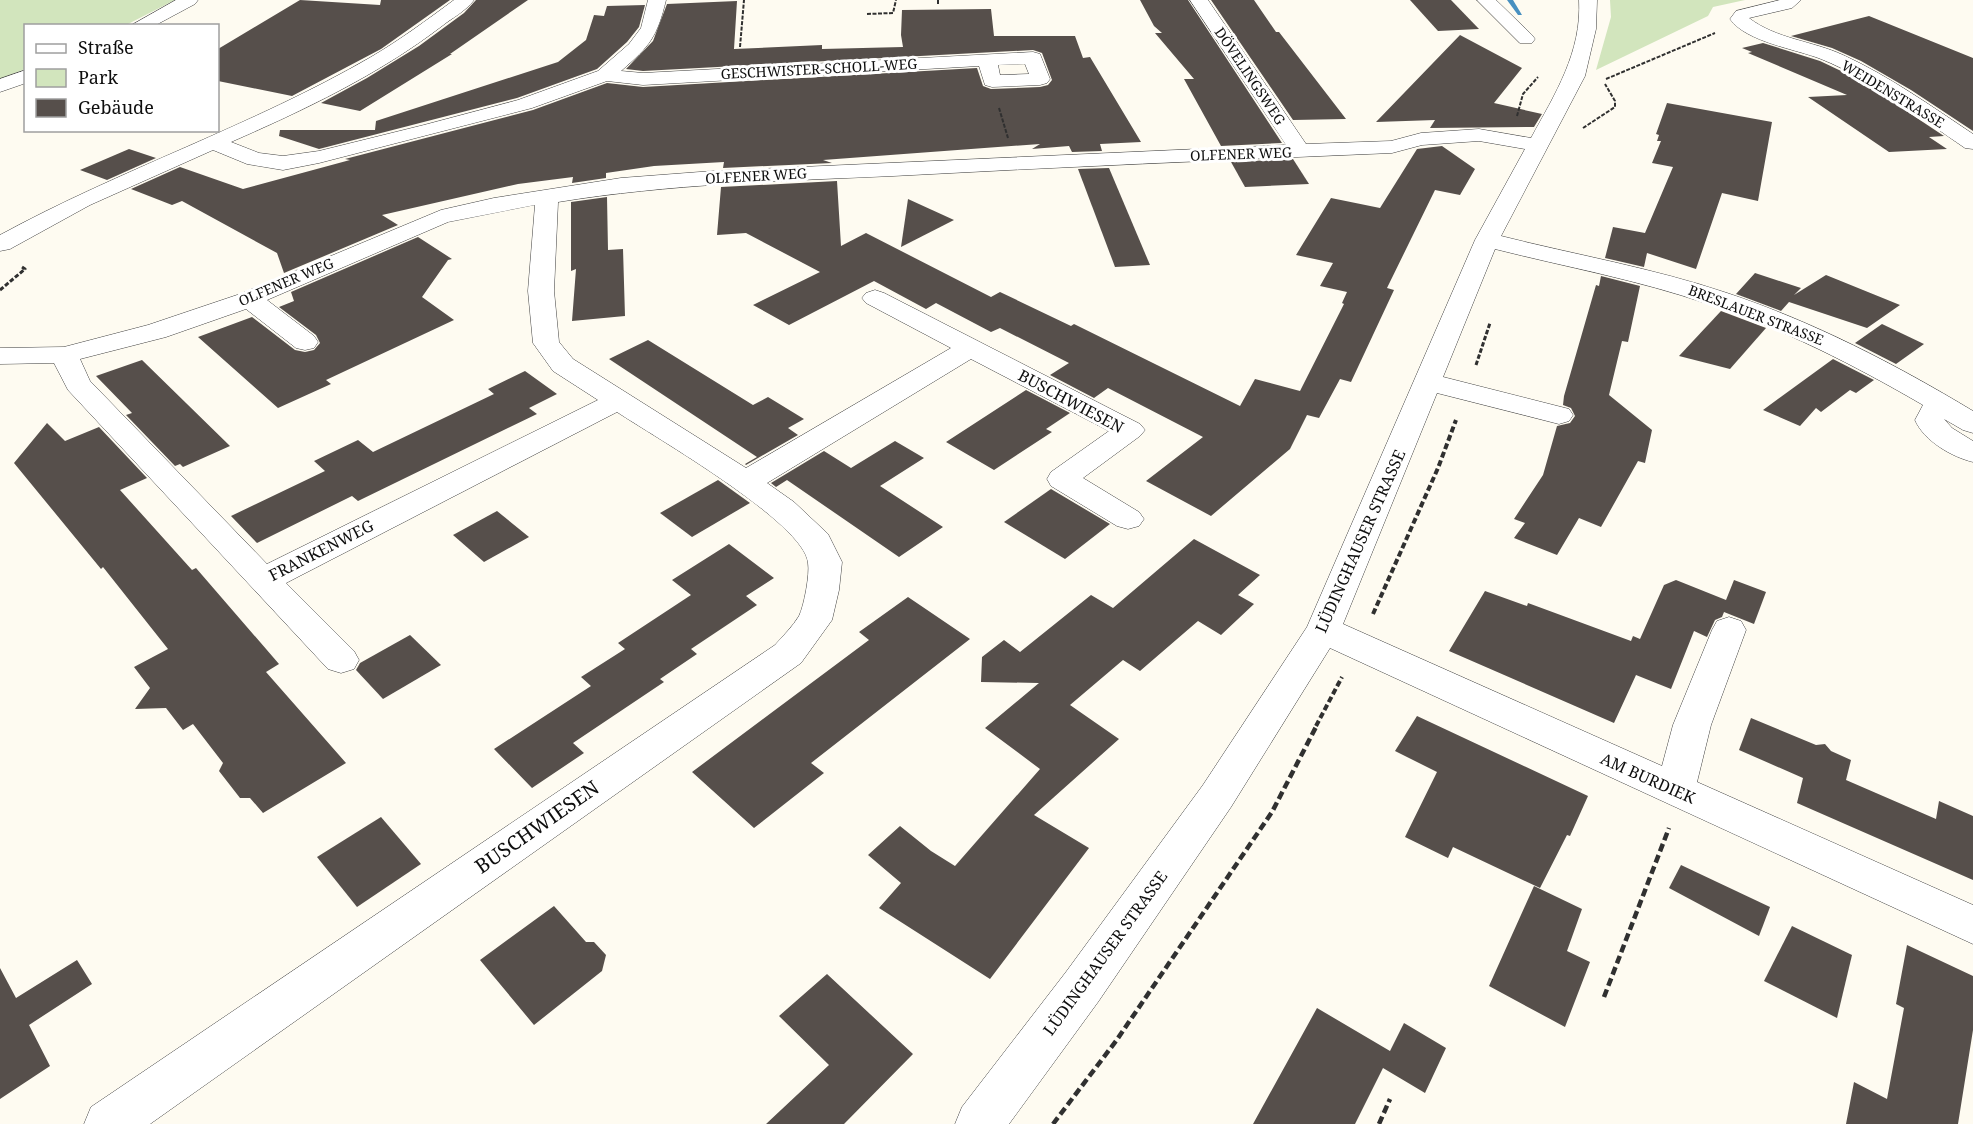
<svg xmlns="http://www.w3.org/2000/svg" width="1973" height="1124" font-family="'Noto Serif',serif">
<rect width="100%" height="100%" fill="#fefbf1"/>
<g fill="#d2e5bd">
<path d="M0,0H175L126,25L26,26L25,69L0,79Z"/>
<path d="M1610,0H1745L1713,7L1708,16L1596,70L1611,17Z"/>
</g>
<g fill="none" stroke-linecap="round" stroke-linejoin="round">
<path fill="#4890c0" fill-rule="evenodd" d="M1507,0H1513L1522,15H1518Z"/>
</g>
<g fill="#564f4b">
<path d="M300,0L380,5L381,0H450L381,49L292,96L218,81V49Z"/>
<path d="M476,0H528L450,54H452L360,111L321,103L367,78L419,46L464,13Z"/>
<path d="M1140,0H1188L1282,143L1221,146L1184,79H1194L1155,33H1162L1154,26Z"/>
<path d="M1211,0H1254L1276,32H1279L1346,119L1293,120Z"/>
<path d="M1410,0H1451L1479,29L1438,31Z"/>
<path d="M737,1L734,49L822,45V49L903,47L901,35L902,10L991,9L994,36H1075L1083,58L1090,57L1141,142L1100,144L1102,151L1072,152L1069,146L1032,149L1040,144L823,160L832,163L723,168L724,162L654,166L606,173V178L572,183L573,177L518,184L382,215L398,225L284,273L277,253L182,201L172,205L131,189L180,167L243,189L350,160L345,159L533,110L607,83L643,87L977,68L983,86L991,89L1040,87L1048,85L1052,80L1042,53L1033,50L643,71L626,69L653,41L667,4Z"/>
<path d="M645,5L639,27L627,42L597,69L517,98L319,149L279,136L280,130H375L376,121L558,62L586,40L594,15L604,16L607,6Z"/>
<path d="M1869,16L1973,58V131L1911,90L1861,61L1832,48L1791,36Z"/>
<path d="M1460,35L1522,68L1494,103L1542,114L1534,127L1430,128L1435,120L1376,122Z"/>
<path d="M1763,43L1820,61L1858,79L1944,136L1929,137L1947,149L1889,152L1808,97L1847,95L1748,53L1752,52L1742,48Z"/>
<path d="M1667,103L1772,122L1758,201L1722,193L1696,269L1647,253L1644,267L1605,258L1613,227L1645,233L1673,167L1652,163L1661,141H1657L1659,135L1656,134Z"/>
<path d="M1442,146L1475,169L1460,195L1435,190L1387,288L1394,290L1351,382L1340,379L1319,418L1307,415L1290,449L1211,516L1146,481L1203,437L1108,388L1094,398L1050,375L1069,363L1000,328L991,332L936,303L926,309L874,281L789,325L753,305L820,272L746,233L717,235L721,187L837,181L841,246L866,233L991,297L1000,292L1071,326L1074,324L1240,406L1255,379L1300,391L1344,304L1342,303L1347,292L1320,286L1333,263L1296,255L1331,198L1380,208L1417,149Z"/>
<path d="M129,149L156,158L107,180L80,170Z"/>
<path d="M1293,159L1309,184L1245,187L1231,162Z"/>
<path d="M1109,168L1150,265L1115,267L1078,169Z"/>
<path d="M607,197L608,250L623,249L625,316L572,321L576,269L571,271V202Z"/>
<path d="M908,199L954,220L901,247Z"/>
<path d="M418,237L452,259L448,260L422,297L454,320L326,380L331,384L278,408L198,337L252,317L295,350L305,352L314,350L320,343L316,335L279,307L294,301L291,292Z"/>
<path d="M1755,273L1801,288L1794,295L1826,275L1900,305L1867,328L1789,302L1781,311L1736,294Z"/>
<path d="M1601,276L1640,286L1628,342L1622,341L1609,395L1652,430L1645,463L1638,461L1601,527L1579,518L1557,555L1514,538L1525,523L1514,519L1543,475L1557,426L1570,423L1575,416L1571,408L1563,405L1564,396L1596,285L1599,286Z"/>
<path d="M1721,311L1766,328L1730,369L1679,356Z"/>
<path d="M1882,324L1924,344L1896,364L1855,343Z"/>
<path d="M648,340L753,405L768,397L804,419L788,428L798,435L746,465L745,464L757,457L609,359Z"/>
<path d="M1833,359L1874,380L1856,393L1850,390L1821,412L1816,408L1800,426L1763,410Z"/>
<path d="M142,360L230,446L183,467L180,464L175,466L126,415L132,413L96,376Z"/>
<path d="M525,371L557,394L529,408L537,414L358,501L352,496L257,543L231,516L325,471L314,461L358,440L373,452L494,394L488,389Z"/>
<path d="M1026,390L1070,413L1046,429L1052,432L994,470L946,442Z"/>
<path d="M47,423L65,441L99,427L147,478L120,490L192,570L196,568L279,664L266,672L346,763L263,813L250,798H240L219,771L223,763L193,724L183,730L166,708L135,709L150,688L134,667L168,649L103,567L101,569L14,463Z"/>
<path d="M895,441L924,458L880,486L943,527L899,557L787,480L776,487L771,483L824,451L851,468Z"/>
<path d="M718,480L750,503L692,537L660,513Z"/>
<path d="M1051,489L1110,524L1065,559L1004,522Z"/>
<path d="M497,511L529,537L484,562L453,535Z"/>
<path d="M1194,539L1260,575L1238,595L1254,604L1221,635L1198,621L1140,671L1123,660L1070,705L1119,739L1034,815L1089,848L990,979L879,908L901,883L868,855L900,826L931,851L955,866L1040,769L985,728L1039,683L981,682L982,657L1004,640L1020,652L1091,595L1113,608Z"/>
<path d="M729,544L774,578L746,596L757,605L691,649L697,654L660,679L664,682L573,743L584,753L532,788L494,749L591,686L581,677L625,649L618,643L691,595L672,580Z"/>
<path d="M1676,580L1726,600L1734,580L1766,592L1754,624L1724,612L1722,617L1715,620L1707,637L1694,631L1671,689L1636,675L1614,723L1449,651L1485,591L1527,606L1528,603L1631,641L1633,636L1640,639L1664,585Z"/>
<path d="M908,597L970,639L811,763L824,773L754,828L692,772L869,640L859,632Z"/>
<path d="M410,635L441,665L383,699L356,670L360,663Z"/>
<path d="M1417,716L1588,796L1570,836L1567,835L1540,888L1453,847L1448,858L1405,837L1437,772L1395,751Z"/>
<path d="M1751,718L1816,745L1825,744L1831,751L1851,760L1846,780L1936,819L1939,801L1973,816V880L1797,803L1803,778L1739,750Z"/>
<path d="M381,817L421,864L357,907L317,857Z"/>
<path d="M1681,865L1770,907L1759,936L1669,888Z"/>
<path d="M1534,886L1582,909L1567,951L1590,962L1565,1027L1489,986Z"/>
<path d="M554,906L586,942H594L606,955L602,971L534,1025L480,960Z"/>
<path d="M1792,926L1852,955L1837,1018L1764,981Z"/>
<path d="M1907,945L1973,976V1030L1958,1124H1846L1854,1082L1887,1099L1904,1008L1896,1004Z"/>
<path d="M77,960L92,984L29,1025L50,1066L0,1099V968L16,998Z"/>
<path d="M827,974L913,1054L844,1124H766L829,1065L779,1016Z"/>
<path d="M1317,1008L1390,1051L1404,1023L1446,1048L1425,1093L1383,1068L1355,1124H1253Z"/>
</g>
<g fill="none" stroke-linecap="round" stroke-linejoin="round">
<g stroke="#414141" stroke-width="1">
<g id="minor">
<path d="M176,0H198L195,4L154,26H130Z"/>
<path d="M454,0H474C466,11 452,18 442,26C378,75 304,110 231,142L259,153L283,156L319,151L424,125L518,100L598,71L629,44L641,28L648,0H666C657,37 650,46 621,71L643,73L1033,52L1040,54L1050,79L1047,83L1040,85L992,87L985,85L979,66L643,85L607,81L532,108L319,163L283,170L247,164L213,150L90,205L10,249L0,251V235C121,169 252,126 371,57C400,40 427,20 454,0ZM1025,64L1029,74L1000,75L998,65Z"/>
<path d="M1190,0H1208L1306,144L1391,141L1421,133L1479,129L1531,138C1555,94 1582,52 1579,0H1597L1596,29L1585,76L1501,236C1576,255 1653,268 1727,293C1814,322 1895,364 1973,411V433L1963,430L1944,419L1952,428L1973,441V462C1952,457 1924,441 1915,420L1923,405C1854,365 1784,329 1708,304C1639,280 1566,267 1495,249L1443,377L1569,409L1573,415L1569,421L1559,424L1437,393L1343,624L1662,766L1673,725L1712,630L1717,621L1729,617L1741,621L1746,630L1711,725L1697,782L1973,905V944L1330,648L1231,807L1098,1002L1009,1124H955L962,1107L1066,972L1203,785L1307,627L1475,240L1525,149L1479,141L1422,145L1392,153C1226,160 1059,167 893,176C781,181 669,184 558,202L554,291L559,342L573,359L746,468L951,348L866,303L862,298L866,293L875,290L884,293L1140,424L1145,430L1140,436L1083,478L1139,512L1144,519L1139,526L1128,529L1117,526L1051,486L1047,479L1051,472L1109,431L971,359L767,483L794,502L828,534L842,562L839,590L832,620L801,663L150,1124H84L91,1107L775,645C783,636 793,626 799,616C804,606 810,574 808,563C805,523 653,436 617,412L286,583L354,651L359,660L354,669L341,673L328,669L68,390L54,363L0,364V348L64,347L148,325L240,294L441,210L494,198L621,178L713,171L1286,145ZM535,205L528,291L533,343L553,371L598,400L267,564L90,381L80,359L166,337L246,309L296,348L305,350L314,348L318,342L314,336L267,300L448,222Z"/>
<path d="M1477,0H1496L1532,35L1535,39L1532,43H1520Z"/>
<path d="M1780,0H1801L1792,8L1749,18C1776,39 1813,41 1843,55C1889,76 1931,106 1973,134V149L1965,148C1919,117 1873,80 1821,59C1796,49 1746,42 1730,19L1736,11Z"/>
<path d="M26,70V83L0,92V79Z"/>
</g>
</g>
<g stroke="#303030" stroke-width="2" stroke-dasharray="4 1.5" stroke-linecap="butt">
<path d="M938,0V5"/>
<path d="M867,14L893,13L896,0"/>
<path d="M740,47L744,0"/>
<path d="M1606,79L1715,33"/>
<path d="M999,108L1008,138"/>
<path d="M1517,116L1523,94L1538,77"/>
<path d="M1583,128L1615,107V101L1605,84"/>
</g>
<g stroke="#303030" stroke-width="3" stroke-dasharray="4.5 2" stroke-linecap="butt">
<path d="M0,290L25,269L22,267"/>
<path d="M1476,365L1490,323"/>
</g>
<g stroke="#303030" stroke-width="4" stroke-dasharray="6 3" stroke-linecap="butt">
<path d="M1373,614L1438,468L1456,420"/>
<path d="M1316,726L1342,677"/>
</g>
<g stroke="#303030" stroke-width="4.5" stroke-dasharray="8 4" stroke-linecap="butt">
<path d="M1604,997L1669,828"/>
<path d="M1053,1124L1116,1041L1272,812L1317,725"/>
<path d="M1379,1124L1390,1099"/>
</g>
<use href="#minor" fill="#fff" fill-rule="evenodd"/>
</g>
<g text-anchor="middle" stroke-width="6" stroke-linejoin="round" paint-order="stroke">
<g font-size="14" fill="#0e0e0e" stroke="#fff">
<text transform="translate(819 69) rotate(-3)" y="5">GESCHWISTER-SCHOLL-WEG</text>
<text transform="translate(1250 76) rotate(56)" y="5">DÖVELINGSWEG</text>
<text transform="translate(1893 94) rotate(31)" y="5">WEIDENSTRASSE</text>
<text transform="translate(1241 154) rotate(-2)" y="5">OLFENER WEG</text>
<text transform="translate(756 176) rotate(-3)" y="5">OLFENER WEG</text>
<text transform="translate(286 282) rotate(-23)" y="5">OLFENER WEG</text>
<text transform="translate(1756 315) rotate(21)" y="5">BRESLAUER STRASSE</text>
</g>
<g font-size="16" fill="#0e0e0e" stroke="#fff">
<text transform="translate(1071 401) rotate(28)" y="6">BUSCHWIESEN</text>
<text transform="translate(1360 541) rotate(-66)" y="6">LÜDINGHAUSER STRASSE</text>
<text transform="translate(321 550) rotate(-27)" y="6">FRANKENWEG</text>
<text transform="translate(1648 778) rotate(24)" y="6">AM BURDIEK</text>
<text transform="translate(1105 953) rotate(-54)" y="6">LÜDINGHAUSER STRASSE</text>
</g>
<g font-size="20" fill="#0e0e0e" stroke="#fff">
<text transform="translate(537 827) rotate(-35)" y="7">BUSCHWIESEN</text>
</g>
</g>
<rect x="24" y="24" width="195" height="108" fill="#ffffff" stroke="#9f9f9f" stroke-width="1.5"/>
<rect x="36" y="44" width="30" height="9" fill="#ffffff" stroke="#9f9f9f" stroke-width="1.5"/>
<text x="78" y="54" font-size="18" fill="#0e0e0e">Straße</text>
<rect x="36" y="69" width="30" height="18" fill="#d2e5bd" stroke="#9f9f9f" stroke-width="1.5"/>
<text x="78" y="84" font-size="18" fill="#0e0e0e">Park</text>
<rect x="36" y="99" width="30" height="18" fill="#564f4b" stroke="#9f9f9f" stroke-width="1.5"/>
<text x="78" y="114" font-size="18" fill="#0e0e0e">Gebäude</text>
</svg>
